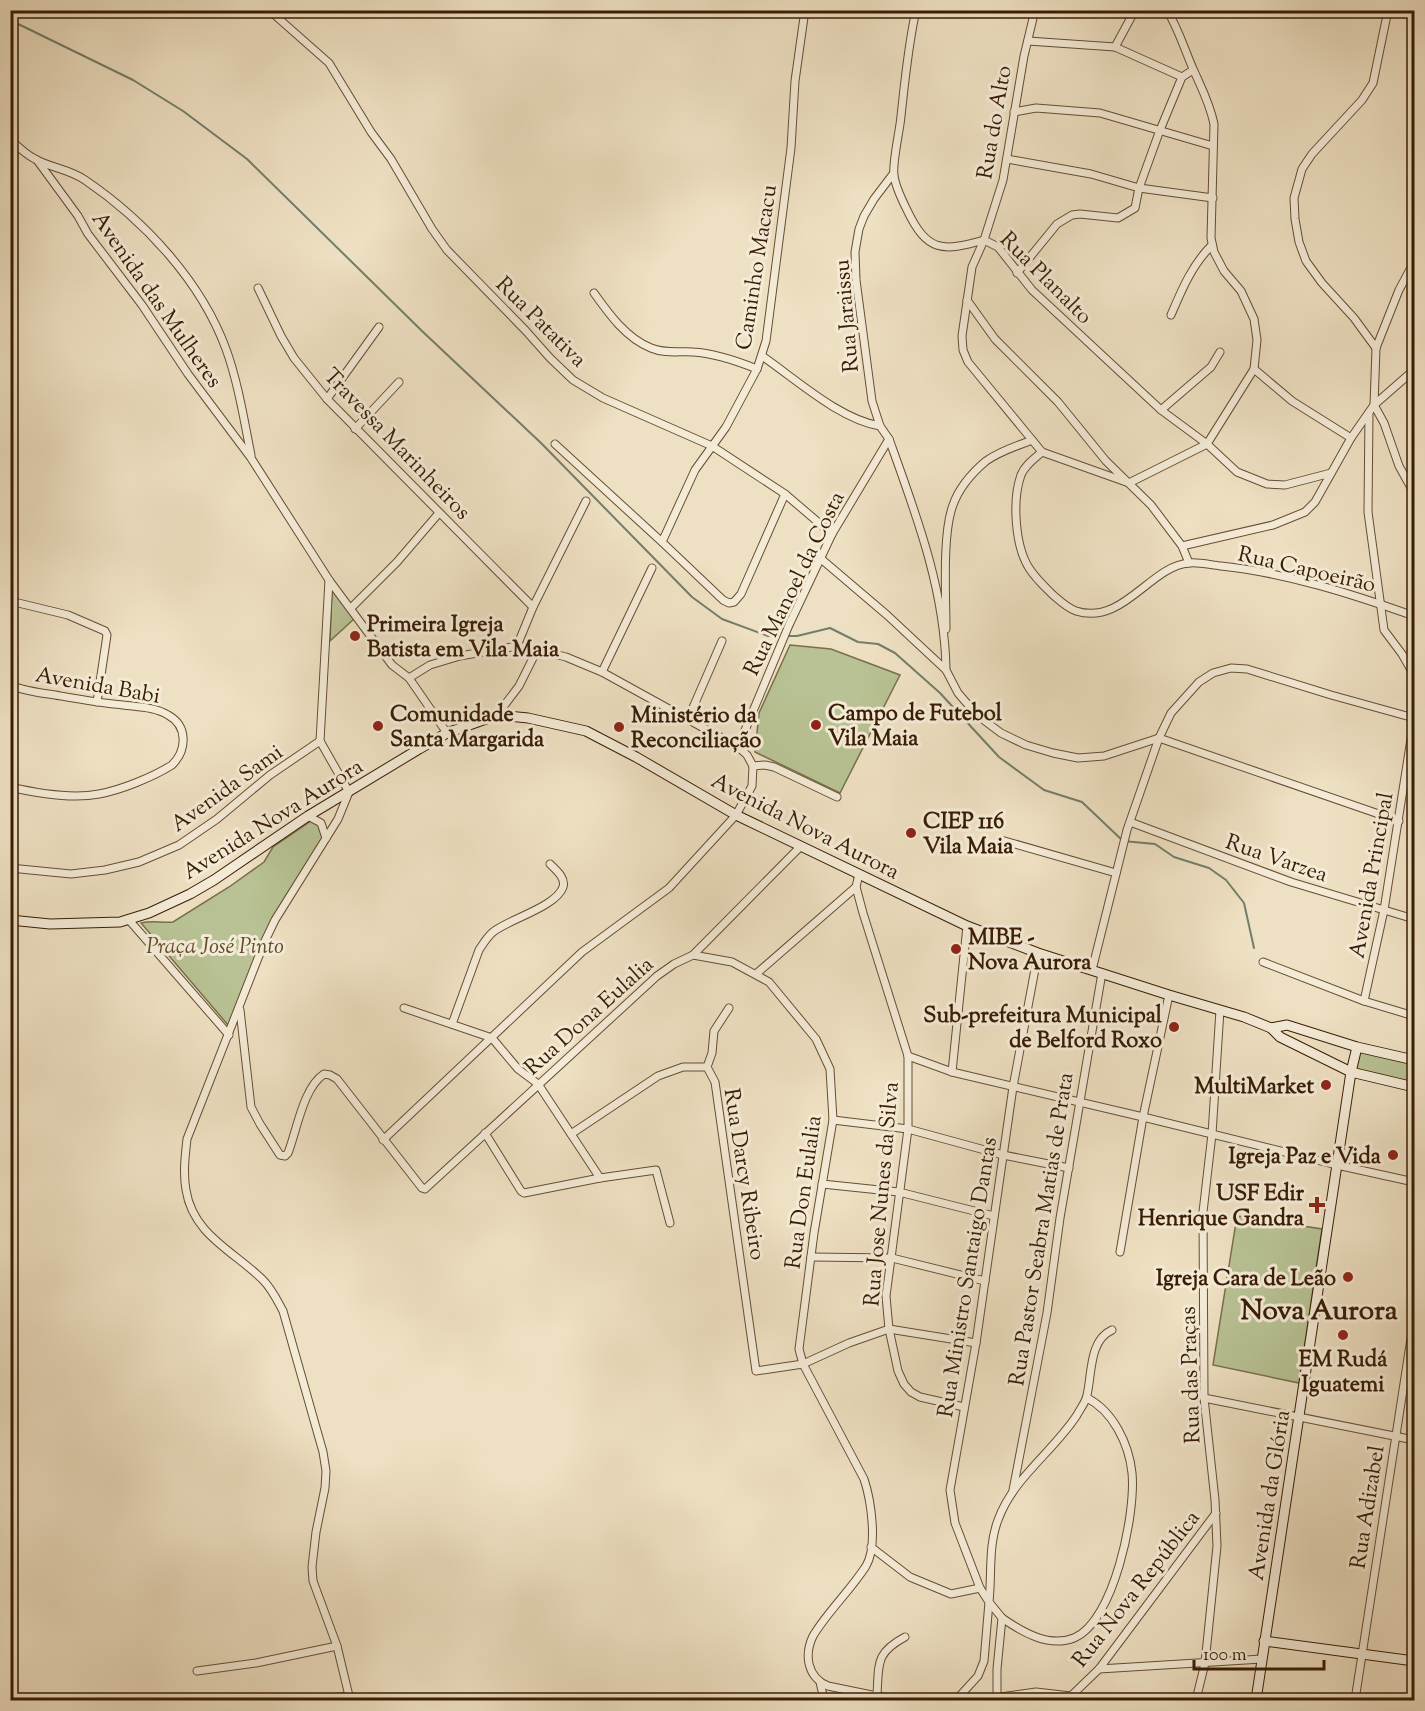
<svg xmlns="http://www.w3.org/2000/svg" width="1425" height="1711" font-family="'Sorts Mill Goudy',serif">
<rect width="100%" height="100%" fill="#eee0c2"/>
<filter id="stains"><feTurbulence type="fractalNoise" baseFrequency=".00333" numOctaves="4"/><feColorMatrix values="0 0 0 0 .2 0 0 0 0 .09 0 0 0 0 .02 0 0 0 .5 -.17"/></filter>
<radialGradient id="worn" r=".72"><stop offset=".6" stop-color="#630" stop-opacity="0"/><stop offset="1" stop-color="#630" stop-opacity=".3"/></radialGradient>
<g fill="#b8c294" stroke="#786f4c" stroke-width="1.5">
<path d="M332,588L354,619L330,641Z"/>
<path d="M790,645L831,649L900,675L840,793L755,752L759,713Z"/>
<path d="M311,821L318,824L322,831L323,839L264,937L228,1025L141,923C152,920 161,923 173,922L229,887L264,862L273,847Z"/>
<path d="M1357,1047L1414,1060V1087L1351,1072Z"/>
<path d="M1237,1216L1322,1229L1299,1383L1213,1365Z"/>
</g>
<g fill="none" stroke-linecap="round" stroke-linejoin="round">
<path stroke="#727d6b" stroke-width="2" d="M10,20L133,80L183,111L247,159L422,331L541,443L692,597L722,619L768,636H797L830,628L858,642L878,644L895,653L940,693L999,757L1044,790L1082,802L1123,841L1155,844L1174,857L1209,868L1226,880L1244,903L1254,948"/>
<g stroke="#664d33" stroke-width="9">
<g id="street">
<path d="M269,10L329,63L371,132L391,159L432,229L447,250L526,331L550,358L573,380L603,398L712,446L785,494L832,534"/>
<path d="M916,10C908,46 905,80 901,116C900,130 892,163 894,175C895,186 902,200 907,210C927,252 942,252 984,240L998,247L1032,290L1161,410L1207,444L1237,472L1267,484L1285,485L1331,473"/>
<path d="M1035,10L1024,56L1003,180L984,240L972,267L962,336L963,350L968,362L1042,452"/>
<path d="M1028,41L1115,47L1182,77"/>
<path d="M1115,47L1135,10"/>
<path d="M1014,112L1036,108L1100,113L1213,146"/>
<path d="M10,139C18,147 25,154 35,159C51,168 69,169 85,180C144,220 201,281 226,349C238,382 244,420 251,455"/>
<path d="M1007,159L1091,174L1139,188L1213,198"/>
<path d="M37,160L78,216L88,234L142,305L188,374L251,458L329,580L392,665L409,678L447,733"/>
<path d="M893,174L874,199L864,216L859,229L855,252L856,280L872,401L880,426L889,439C916,514 945,590 946,670"/>
<path d="M1414,262L1399,290L1376,348L1374,405L1384,423L1399,466L1414,493"/>
<path d="M1017,273L1057,224L1072,215L1080,214L1118,218L1135,208L1139,188L1160,130L1182,77L1193,70"/>
<path d="M258,288L281,336L294,358L327,399L533,607"/>
<path d="M594,293C609,314 626,338 651,348C665,354 679,351 693,352C714,353 737,361 757,369"/>
<path d="M967,300L995,339L1058,402L1106,461L1151,505L1182,546L1189,563"/>
<path d="M1171,315C1182,289 1192,265 1212,245"/>
<path d="M1376,348L1354,318L1322,283L1306,261L1299,242L1295,219L1294,198L1302,169L1312,154L1362,100L1373,83L1388,10"/>
<path d="M762,356C797,380 839,419 880,426"/>
<path d="M1254,369L1292,401L1351,438"/>
<path d="M327,399L379,327"/>
<path d="M1161,410L1211,367L1220,352"/>
<path d="M1369,413L1368,512L1384,630L1402,654L1414,675"/>
<path d="M355,429L399,382"/>
<path d="M555,444L662,542L723,600L729,603L734,602L741,594L785,494"/>
<path d="M1042,452L1129,483L1207,444L1254,369L1257,340L1254,319L1241,291L1224,271L1214,252L1211,238L1214,124C1210,104 1202,89 1194,71C1185,51 1179,30 1167,10"/>
<path d="M1042,452C1034,459 1025,465 1021,475C1012,500 1015,546 1029,568C1036,579 1045,587 1053,595C1060,601 1067,608 1076,611C1123,626 1150,566 1189,563C1199,562 1211,565 1221,566C1287,573 1352,594 1414,616"/>
<path d="M662,542L695,470L726,427L757,369L766,341L791,148L795,81L805,10"/>
<path d="M1182,546L1273,525L1305,512L1315,502L1351,438L1374,405L1414,370"/>
<path d="M820,558L887,615L946,670L958,693L977,715L1001,733L1026,745L1053,753L1078,758L1104,756L1159,738L1399,821"/>
<path d="M329,580L320,741L349,792L338,819L275,920L264,943L187,1139C185,1157 183,1173 186,1190C193,1235 234,1251 263,1280C272,1289 277,1300 283,1311L323,1452L326,1471L325,1488L316,1532L312,1567L313,1581L337,1646L350,1700"/>
<path d="M10,601L68,615L105,631L107,635L97,702"/>
<path d="M351,608L397,562L439,513"/>
<path d="M946,629C946,597 942,534 953,505C959,488 973,472 986,461C1000,451 1017,446 1032,440"/>
<path d="M517,646L533,607L586,501"/>
<path d="M602,672L652,568"/>
<path d="M409,678L430,665L460,656L517,646L537,650L566,657L602,672L738,747L747,755L753,766L765,765L774,767L837,797"/>
<path d="M10,685C24,691 40,693 55,695C78,699 100,703 123,705C138,707 155,707 168,715C188,726 187,750 172,765C153,777 121,790 99,794C73,799 36,793 10,787"/>
<path d="M497,715L519,686L537,650"/>
<path d="M688,719L722,641"/>
<path d="M738,747L789,625L832,534L889,439"/>
<path d="M308,816L321,823L326,838"/>
<path d="M1130,822L1291,882L1414,919"/>
<path d="M1001,840L1116,873"/>
<path d="M10,868L71,874L105,870L139,862L179,845L217,819L270,775L320,741"/>
<path d="M859,874L856,887L863,913L908,1056V1129L886,1296L889,1329L898,1371L904,1384L911,1392L920,1397L964,1407"/>
<path d="M129,920L229,1035"/>
<path d="M693,955L732,962L769,982L816,1039L830,1069L833,1120L814,1233L799,1349L803,1364L864,1479C871,1500 878,1546 866,1566C850,1591 828,1611 813,1636C804,1655 807,1677 828,1686L896,1700"/>
<path d="M1263,962L1364,1001L1414,1016"/>
<path d="M1092,970L1127,830L1159,738L1171,713L1199,682L1213,673L1231,668L1247,669L1331,695L1414,718"/>
<path d="M756,974L856,887"/>
<path d="M1364,1001L1384,910L1414,720"/>
<path d="M404,1008L492,1038L518,1069L538,1084L600,1178"/>
<path d="M240,1010L251,1107L260,1124L280,1155L285,1156L288,1153C297,1130 303,1088 324,1074L330,1075L337,1079L422,1188L425,1189L657,976L674,964L693,955L801,846"/>
<path d="M452,1024L479,950C483,944 487,937 493,932C509,919 556,907 563,887C566,878 556,870 550,864"/>
<path d="M908,1056L952,1072L1143,1117L1337,1165L1414,1182"/>
<path d="M707,1067L712,1053L714,1031L729,1008"/>
<path d="M952,1072L967,926"/>
<path d="M833,1120L908,1129L1003,1155L1069,1168"/>
<path d="M485,1133L521,1191L524,1193L600,1178L656,1170L670,1223"/>
<path d="M571,1134L658,1076L683,1067H707L715,1082L756,1371L803,1364L849,1343L889,1329L976,1343"/>
<path d="M383,1140L582,952L669,888L736,815L752,786L753,766"/>
<path d="M822,1184L899,1192L994,1216"/>
<path d="M1120,1252L1143,1117L1169,995"/>
<path d="M811,1257L892,1258L985,1281"/>
<path d="M1204,1398L1414,1440"/>
<path d="M1013,1490L1047,1313L1060,1218L1102,973"/>
<path d="M871,1547L910,1577L951,1594L980,1588"/>
<path d="M1002,1618C1022,1632 1049,1648 1074,1638C1114,1622 1136,1513 1132,1473C1129,1444 1113,1411 1087,1398"/>
<path d="M1099,1669L1262,1659"/>
<path d="M197,1671L256,1663L337,1646"/>
<path d="M820,1682L824,1700"/>
<path d="M877,1695C879,1664 875,1653 905,1637"/>
<path d="M315,1700L349,1696"/>
<path d="M956,1700L978,1676L984,1661L989,1602L980,1588L955,1523L950,1490L976,1343L1013,1087L1038,953"/>
<path d="M979,1700L1036,1692L1071,1696"/>
<path d="M997,1700V1669L1002,1618L989,1602C992,1575 988,1546 998,1520C1013,1478 1053,1452 1077,1415C1080,1409 1086,1402 1087,1395C1092,1374 1089,1340 1112,1330"/>
<path d="M1069,1700L1071,1696L1099,1669L1216,1513"/>
<path d="M1196,1700L1205,1663L1217,1546L1215,1500L1204,1398L1203,1212L1212,1134L1220,1010"/>
<path d="M1355,1700L1414,1319"/>
</g>
</g>
<g stroke="#381c03" stroke-width="11">
<g id="secondary">
<path d="M10,920L50,924L120,922L149,913L190,894L214,880L308,816L419,749L447,733L497,715L528,718L586,731L636,757L736,815L967,926L1038,953L1169,995L1244,1017L1271,1028L1280,1037L1351,1072L1414,1087"/>
<path d="M1271,1028L1287,1025L1357,1047L1414,1060"/>
<path d="M1264,1641L1414,1661"/>
<path d="M1256,1700L1351,1072L1357,1047"/>
</g>
</g>
<use href="#street" stroke="#f4ebd7" stroke-width="7"/>
<use href="#secondary" stroke="#f4ebd7" stroke-width="9"/>
</g>
<g fill="#8f2418" stroke="#f4ebd7" stroke-width="2">
<circle cx="355" cy="636" r="6"/>
<circle cx="816" cy="725" r="6"/>
<circle cx="378" cy="726" r="6"/>
<circle cx="619" cy="727" r="6"/>
<circle cx="911" cy="833" r="6"/>
<circle cx="956" cy="949" r="6"/>
<circle cx="1174" cy="1027" r="6"/>
<circle cx="1326" cy="1085" r="6"/>
<circle cx="1393" cy="1155" r="6"/>
<path d="M1314 1196h6v6h6v6h-6v6h-6v-6h-6v-6h6z"/>
<circle cx="1348" cy="1277" r="6"/>
<circle cx="1343" cy="1335" r="6"/>
</g>
<g text-anchor="middle" stroke-width="6" stroke-linejoin="round" paint-order="stroke">
<g font-size="22" fill="#381c03" stroke="#f4ebd7">
<text transform="translate(993 122) rotate(-80)" y="8">Rua do Alto</text>
<text transform="translate(755 267) rotate(-81)" y="8">Caminho Macacu</text>
<text transform="translate(1047 277) rotate(45)" y="8">Rua Planalto</text>
<text transform="translate(158 299) rotate(55)" y="8">Avenida das Mulheres</text>
<text transform="translate(845 316) rotate(-95)" y="8">Rua Jaraissu</text>
<text transform="translate(542 321) rotate(45)" y="8">Rua Patativa</text>
<text transform="translate(398 443) rotate(46)" y="8">Travessa Marinheiros</text>
<text transform="translate(1307 568) rotate(13)" y="8">Rua Capoeirão</text>
<text transform="translate(793 583) rotate(-64)" y="8">Rua Manoel da Costa</text>
<text transform="translate(98 684) rotate(10)" y="8">Avenida Babi</text>
<text transform="translate(226 787) rotate(-36)" y="8">Avenida Sami</text>
<text transform="translate(272 818) rotate(-32)" y="8">Avenida Nova Aurora</text>
<text transform="translate(806 825) rotate(27)" y="8">Avenida Nova Aurora</text>
<text transform="translate(1277 857) rotate(19)" y="8">Rua Varzea</text>
<text transform="translate(1370 875) rotate(-80)" y="8">Avenida Principal</text>
<text transform="translate(588 1015) rotate(-42)" y="8">Rua Dona Eulalia</text>
<text transform="translate(746 1174) rotate(81)" y="8">Rua Darcy Ribeiro</text>
<text transform="translate(802 1192) rotate(-82)" y="8">Rua Don Eulalia</text>
<text transform="translate(880 1194) rotate(-85)" y="8">Rua Jose Nunes da Silva</text>
<text transform="translate(1040 1229) rotate(-81)" y="8">Rua Pastor Seabra Matias de Prata</text>
<text transform="translate(966 1277) rotate(-81)" y="8">Rua Ministro Santaigo Dantas</text>
<text transform="translate(1189 1375) rotate(-92)" y="8">Rua das Praças</text>
<text transform="translate(1268 1495) rotate(-81)" y="8">Avenida da Glória</text>
<text transform="translate(1366 1507) rotate(-81)" y="8">Rua Adizabel</text>
<text transform="translate(1135 1588) rotate(-52)" y="8">Rua Nova República</text>
</g>
<g font-size="22" font-weight="bold" fill="#381c03" stroke="#f4ebd7" text-anchor="start">
<text x="367" y="631">Primeira Igreja<tspan x="367" dy="25">Batista em Vila Maia</tspan></text>
<text x="828" y="720">Campo de Futebol<tspan x="828" dy="25">Vila Maia</tspan></text>
<text x="390" y="721">Comunidade<tspan x="390" dy="25">Santa Margarida</tspan></text>
<text x="631" y="722">Ministério da<tspan x="631" dy="25">Reconciliação</tspan></text>
<text x="923" y="828">CIEP 116<tspan x="923" dy="25">Vila Maia</tspan></text>
<text x="968" y="944">MIBE -<tspan x="968" dy="25">Nova Aurora</tspan></text>
<text x="1162" y="1022" text-anchor="end">Sub-prefeitura Municipal<tspan x="1162" dy="25">de Belford Roxo</tspan></text>
<text x="1314" y="1093" text-anchor="end">MultiMarket</text>
<text x="1381" y="1163" text-anchor="end">Igreja Paz e Vida</text>
<text x="1304" y="1200" text-anchor="end">USF Edir<tspan x="1304" dy="25">Henrique Gandra</tspan></text>
<text x="1336" y="1285" text-anchor="end">Igreja Cara de Leão</text>
<text x="1343" y="1366" text-anchor="middle">EM Rudá<tspan x="1343" dy="25">Iguatemi</tspan></text>
</g>
<g font-size="22" font-style="italic" fill="#5e4e2e" stroke="#f4ebd7">
<text x="215" y="953">Praça José Pinto</text>
</g>
<g font-size="28" font-weight="bold" fill="#381c03" stroke="#f4ebd7">
<text x="1319" y="1319">Nova Aurora</text>
</g>
</g>
<rect width="1425" height="1711" fill="none" stroke="#eee0c2" stroke-width="36"/>
<rect x="12" y="12" width="1401" height="1687" fill="none" stroke="#381c03" stroke-width="3"/>
<rect x="18" y="18" width="1389" height="1675" fill="none" stroke="#381c03" stroke-width="1.5"/>
<path d="M1194 1660v9h130v-9" fill="none" stroke="#381c03" stroke-width="3"/>
<text x="1203" y="1660" font-size="18" fill="#381c03" stroke="#f4ebd7" stroke-width="4.5" paint-order="stroke">100 m</text>
<rect width="100%" height="100%" filter="url(#stains)"/>
<rect width="100%" height="100%" fill="url(#worn)"/>
</svg>
